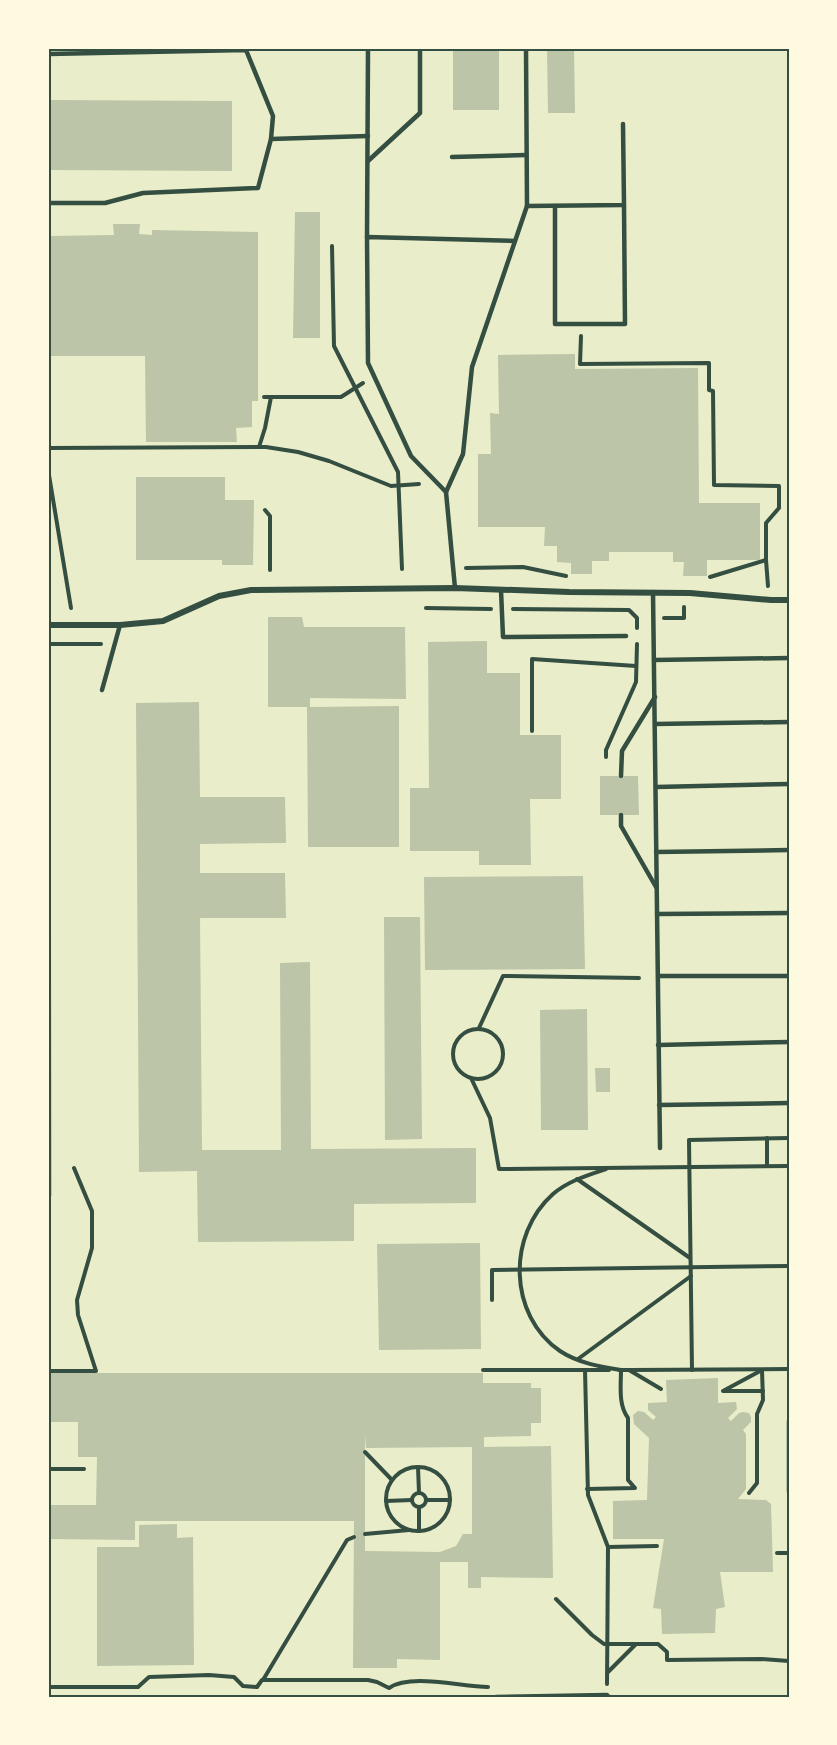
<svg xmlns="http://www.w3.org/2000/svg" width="837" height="1745" font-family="'Fira Sans',sans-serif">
<rect width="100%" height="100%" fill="#e9edc9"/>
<g fill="#bcc5a7" fill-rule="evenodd">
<rect x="453" y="48" width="46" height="62"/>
<path d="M547,48H574L575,113H548Z"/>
<path d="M48,100L232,101V171L48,170Z"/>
<path d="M295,212H320V338H293Z"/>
<path d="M113,224H140L139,234L152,235V230L258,232V401H252V427L236,428L237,442H146L145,356H48V236L114,235Z"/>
<path d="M575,354V369L698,368L699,503H760V560H707V576H683L684,562H673V552H609V561H592V574H571V563L557,562V546H544L545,527H478V454H491L490,413L499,414L498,355Z"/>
<path d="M136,477H225V500H254L253,565H222V560H136Z"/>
<path d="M268,617H302L304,627H405L406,699L310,698V707L399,706V847H308L307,707H268Z"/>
<path d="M487,641V673H520V735H561V799H530L531,865H479V851H410V788H429L428,642Z"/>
<path d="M48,652H50L52,1196H48Z"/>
<path d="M199,702L200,797H285L286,843L200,844V873H285L286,918H200L202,1150H281L280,963L310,962L311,1149L476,1148V1203L354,1204V1241L198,1242L197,1171L139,1172L136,703Z"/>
<path d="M600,776H638L639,815H600Z"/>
<path d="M583,876L585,969L425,970L424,877Z"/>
<path d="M384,917H420L422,1139L385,1140Z"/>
<path d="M587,1009L588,1130H541L540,1010Z"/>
<path d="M595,1068H610V1092H596Z"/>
<path d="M480,1243L481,1349L379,1350L377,1244Z"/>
<path d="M48,1373H483V1383H531V1388H541V1423H531V1436L484,1437V1447L551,1446L553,1578L481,1577V1588H468V1562H440V1660L397,1659V1668H353L354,1521H135V1540L48,1539V1505H96L97,1457H78V1422H48ZM365,1435L366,1448L472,1447V1534H463L456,1546L440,1552L365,1551Z"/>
<path d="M718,1378V1403L736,1402L737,1409L728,1418L731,1421L739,1413L743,1412L749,1413L751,1417V1422L743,1430L746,1434V1489L738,1499L766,1500L771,1504L773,1572H720L725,1607L716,1609L715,1633L662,1634L661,1609L653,1608L664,1539H613V1501L647,1500L649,1438L634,1424L633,1415L638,1411L644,1412L653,1420L656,1417L648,1410V1403L667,1402L666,1380Z"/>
<path d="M177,1524V1538L193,1537L194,1665L97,1666V1547H139V1525Z"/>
</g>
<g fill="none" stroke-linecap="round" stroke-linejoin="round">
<g stroke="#344e41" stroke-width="4">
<path d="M332,246L334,346L398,472L402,569"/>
<path d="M581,336L580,364L709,363V390L713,391L714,485L779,486V508L766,523V560"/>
<path d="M264,397H341L363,383"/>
<path d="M259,447L265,428L271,397"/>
<path d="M48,448L266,447L298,452L329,461L391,486L419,484"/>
<path d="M48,469L71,608"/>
<path d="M265,510L270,516V570"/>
<path d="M466,568L523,567L566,576"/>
<path d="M710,577L766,560L768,586"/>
<path d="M426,608L491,609"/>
<path d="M513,609L629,610L637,618V628"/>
<path d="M664,618H684V607"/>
<path d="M48,644H101"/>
<path d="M532,731V659L636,666"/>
<path d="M606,757V750L636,682L637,644"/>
<path d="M479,1028L503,976L639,978"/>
<circle cx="478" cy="1054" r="25"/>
<path d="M471,1078L490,1118L499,1169L789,1166"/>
<path d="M767,1138V1166"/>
<path d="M577,1179L690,1258"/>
<path d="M492,1300V1270L789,1266"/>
<path d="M578,1359L691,1276"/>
<path d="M483,1370H609"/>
<path d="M585,1370L588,1495L608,1547L607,1684"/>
<path d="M619,1370H629L661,1389"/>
<path d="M630,1370L789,1369"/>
<path d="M692,1370L689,1140L789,1138"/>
<path d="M762,1370L723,1391H763"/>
<path d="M48,1371H96L78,1315L77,1300L92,1248V1211L74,1168"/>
<path d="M365,1452L392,1480"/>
<path d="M418,1467L419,1493"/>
<circle cx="418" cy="1499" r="32"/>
<path d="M48,1469H84"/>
<path d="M587,1489L635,1488L628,1480V1418C618,1405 621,1385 621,1370C601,1367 578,1363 560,1351C508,1315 507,1235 553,1194C568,1181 588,1175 606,1169"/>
<circle cx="419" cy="1500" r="7"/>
<path d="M749,1493L757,1483V1414L763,1400L762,1370"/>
<path d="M426,1500H450"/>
<path d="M386,1501L412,1500"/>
<path d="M419,1508V1531"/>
<path d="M365,1534L409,1530"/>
<path d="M608,1547L657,1546"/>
<path d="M777,1553H789"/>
<path d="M556,1599L592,1635L604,1644H658L667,1652V1660L761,1659L789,1661"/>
<path d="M608,1672L636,1644"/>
<path d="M263,1680L347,1540L354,1537"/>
<path d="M48,1687H138L149,1677L209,1675L234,1677L243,1686L257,1687L262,1680H368L377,1682L389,1688C411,1673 461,1687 488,1687"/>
</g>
<g stroke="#344e41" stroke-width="4.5">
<path d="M526,48L527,206"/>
<path d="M48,54L246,50L273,116L271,139"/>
<path d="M452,157L526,155"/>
<path d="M368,161L420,113V48"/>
<path d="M48,203H105L143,193L258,188L271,139L368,136"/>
<path d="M555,206V324H625L624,205"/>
<path d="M367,237L368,48"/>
<path d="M446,492L411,456L368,363L367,237L515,241"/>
<path d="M455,588L446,492L463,454L472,367L527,206L624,205L623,124"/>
<path d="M501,590L503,637L626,636"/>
<path d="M653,592L660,1148"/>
<path d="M654,660L789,658"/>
<path d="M102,690L120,625"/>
<path d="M655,724L789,722"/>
<path d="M621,776L622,751L655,697"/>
<path d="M656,787L789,784"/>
<path d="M621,815V826L656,887"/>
<path d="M656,852L789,850"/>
<path d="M657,914L789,913"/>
<path d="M658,976H789"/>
<path d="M658,1045L789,1042"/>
<path d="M659,1105L789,1103"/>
<path d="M789,1421V1492"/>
<path d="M496,1697L607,1695L609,1697"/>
</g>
<path stroke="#344e41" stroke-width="6" d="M48,625H120L163,621L219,596L251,590L455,588L569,592L690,593L771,600H789"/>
</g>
<rect width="837" height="1745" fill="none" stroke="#fefae0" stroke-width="99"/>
<rect x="50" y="50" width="738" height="1646" fill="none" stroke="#344e41" stroke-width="2"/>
</svg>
